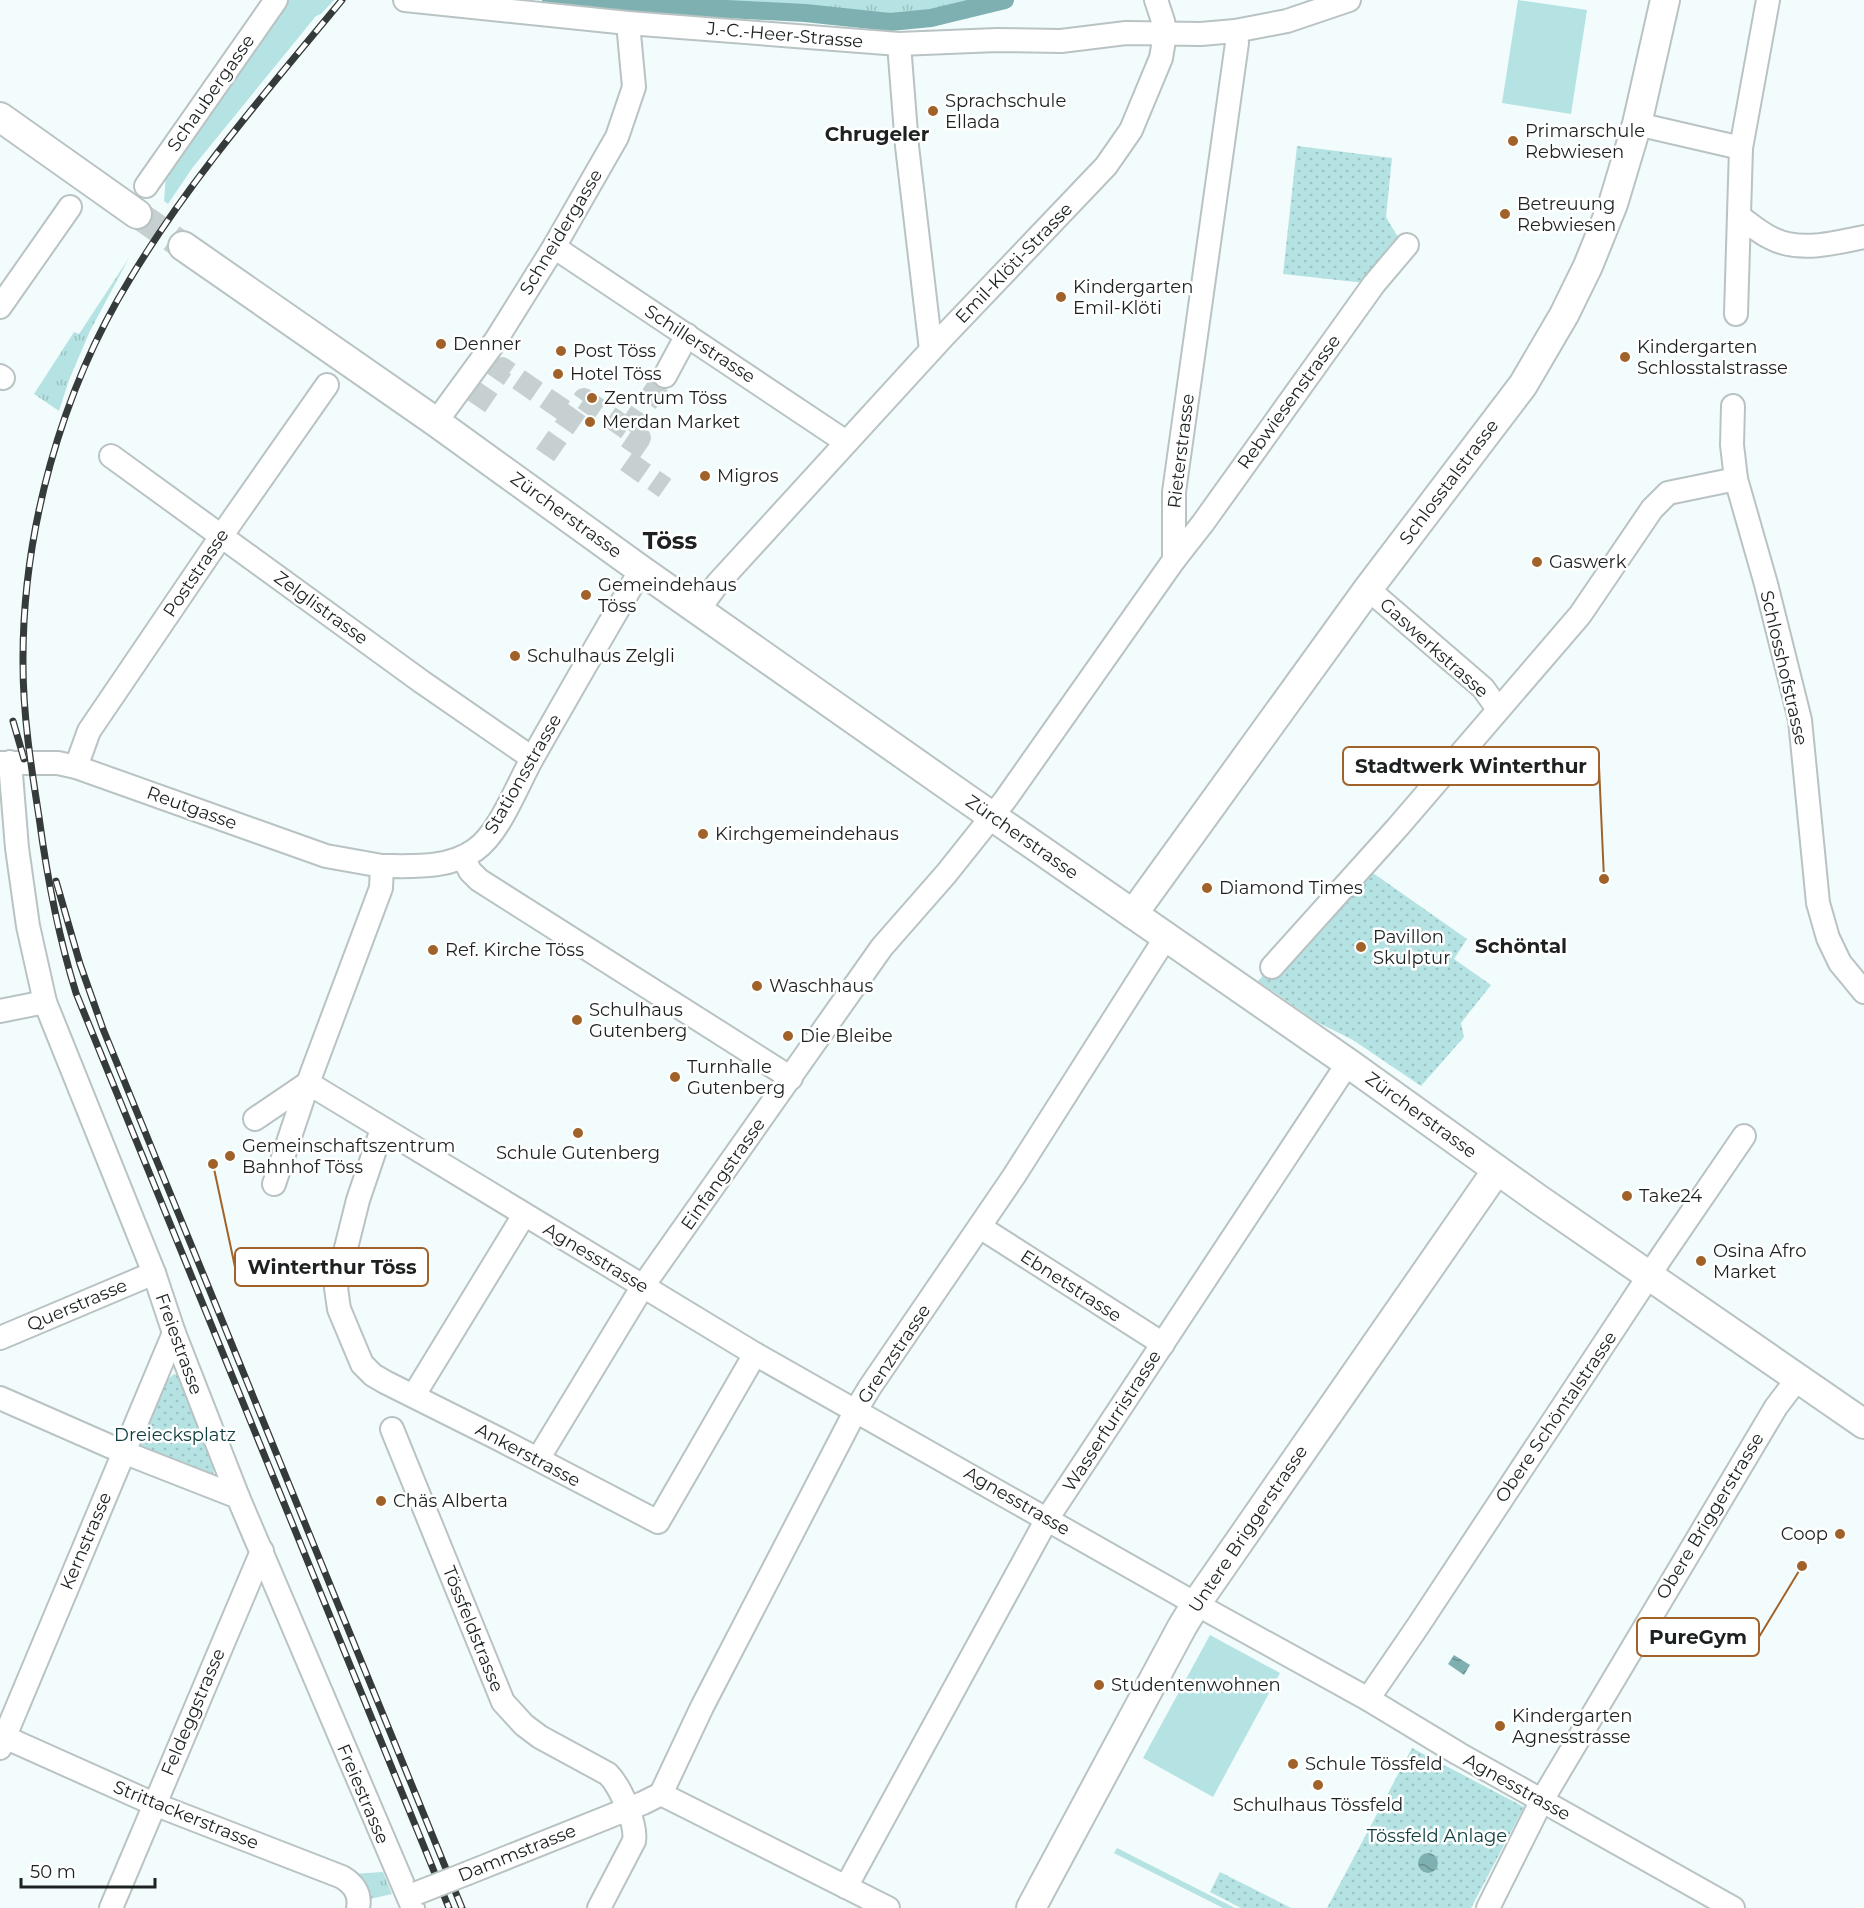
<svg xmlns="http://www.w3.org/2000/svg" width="1864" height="1908" font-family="Montserrat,sans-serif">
<defs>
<pattern id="grass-tufts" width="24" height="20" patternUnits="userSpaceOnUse" patternTransform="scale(1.5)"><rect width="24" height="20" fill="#b5e2e2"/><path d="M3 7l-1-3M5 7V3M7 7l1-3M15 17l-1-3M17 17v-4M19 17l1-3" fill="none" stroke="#9bc2c2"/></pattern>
<pattern id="park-dots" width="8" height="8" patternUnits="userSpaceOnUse" patternTransform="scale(1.5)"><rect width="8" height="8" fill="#b5e2e2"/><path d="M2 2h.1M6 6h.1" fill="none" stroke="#9bc2c2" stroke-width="1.8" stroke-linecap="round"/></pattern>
<pattern id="water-waves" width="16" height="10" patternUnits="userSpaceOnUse" patternTransform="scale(1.5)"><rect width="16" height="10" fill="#7fb0b1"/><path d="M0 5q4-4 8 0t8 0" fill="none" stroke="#678f90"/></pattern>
</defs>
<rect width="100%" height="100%" fill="#f2fcfc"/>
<g fill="url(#grass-tufts)">
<path d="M607,0H974L929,12L869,14L742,4Z"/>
<path d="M129,258L90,331L69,380L59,411L34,394L74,332L79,334Z"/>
<path d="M383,1872L392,1894L370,1899L352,1874Z"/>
</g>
<g fill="url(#park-dots)">
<path d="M1297,146L1392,158L1386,217L1396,234L1407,245L1374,284L1283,274Z"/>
<path d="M1363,866L1467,939L1454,959L1491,985L1461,1023L1464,1037L1421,1086L1353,1040L1317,1022L1258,981Z"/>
<path d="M174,1374L181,1376L214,1460L213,1479L141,1449V1442L167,1380Z"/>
<path d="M1412,1748L1524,1807L1471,1908H1327Z"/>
<path d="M1220,1872L1291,1908H1241L1210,1892Z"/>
</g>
<g fill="#b5e2e2">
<path d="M285,0H334L321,14L316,16L193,167L168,204L164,201L166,175Z"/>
<path d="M1518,0L1587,10L1571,114L1502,103Z"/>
<path d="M1210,1635L1280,1673L1213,1797L1143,1758Z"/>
<path d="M1117,1848L1235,1908H1223L1114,1853Z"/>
</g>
<g fill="url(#water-waves)">
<path d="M1454,1655L1470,1665L1464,1675L1448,1664Z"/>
<circle cx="1428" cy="1863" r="10"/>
</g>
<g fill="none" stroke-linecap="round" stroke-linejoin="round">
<path stroke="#7fb0b1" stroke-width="18" d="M551,0L805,13L890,22L931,18L1005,0"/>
<g stroke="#c7d0d0" stroke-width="22" stroke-dasharray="22 11" stroke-linecap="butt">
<path d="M476,406L502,368L572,416"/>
<path d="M628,430L665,376"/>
<path d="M545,455L584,399L640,438L625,460L665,488"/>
</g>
<path stroke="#c7d0d0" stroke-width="28" stroke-dasharray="28 14" stroke-linecap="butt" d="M137,214L183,246"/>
<g stroke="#b9c3c3" stroke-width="26">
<g id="minor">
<path d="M405,0L628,23L899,44L997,40L1061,41L1126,33L1201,34L1235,31L1287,21L1349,0"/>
<path d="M899,44L907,146L931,350"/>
<path d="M1637,124L1741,148L1736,314"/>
<path d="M1741,148L1768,0"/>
<path d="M146,186L276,0"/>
<path d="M1740,217C1750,224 1760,233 1771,238C1800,253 1834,243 1864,237"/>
<path d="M554,247L846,442"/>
<path d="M0,307L70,207"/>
<path d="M0,376L3,378"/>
<path d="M665,376L687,335"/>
<path d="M1733,406L1732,445L1736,479L1766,584L1800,720L1818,903L1828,938L1840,963L1864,992"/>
<path d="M436,422L496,340L554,247L617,137L634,87L628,23"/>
<path d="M111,456L422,682L532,758"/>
<path d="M1174,560V492L1237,43L1235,31"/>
<path d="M1368,589L1483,688L1498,709"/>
<path d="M699,609L718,583L943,337L1106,166L1131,130L1161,58L1165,34L1163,21L1156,0"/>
<path d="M10,762L17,848L28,926L45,1002L154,1273L174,1333L238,1497L413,1908"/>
<path d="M0,763H58L76,767L326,856L382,866"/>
<path d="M76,767L89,731L222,535L327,385"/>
<path d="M463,857L470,871L479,880L791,1078"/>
<path d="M1272,967L1397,828L1580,615L1652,509L1668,493L1736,479"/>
<path d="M0,1011L45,1002"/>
<path d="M255,1119L308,1083L381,888L382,866C414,866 448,869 475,850C500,833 518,783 533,757C569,694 604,632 641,570"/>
<path d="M382,1129L358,1200L336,1288L339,1309L362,1364L373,1375L385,1382L499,1439L658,1522L755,1354"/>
<path d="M274,1184L308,1083L755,1354L1196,1604L1368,1699L1459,1754L1733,1908"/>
<path d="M980,1227L1163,1344"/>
<path d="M0,1338L154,1273"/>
<path d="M414,1395L524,1215"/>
<path d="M0,1398L123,1452L238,1497"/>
<path d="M392,1429L503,1702L524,1725L540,1737L608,1774C620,1786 637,1824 634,1841L599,1908"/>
<path d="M538,1459L643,1286L882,947L946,874L1005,800L1174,560L1203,523L1374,284L1407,245"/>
<path d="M1368,1699L1418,1626L1662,1256L1744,1136"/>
<path d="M0,1735L154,1804L342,1877C354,1884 361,1894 358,1908"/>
<path d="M0,1748L174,1333"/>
<path d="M661,1794L702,1707L856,1410L870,1387L1014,1176L1166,937"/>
<path d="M661,1794L888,1908"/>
<path d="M468,1873L643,1803L661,1794"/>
<path d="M846,1887L1047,1519L1348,1063"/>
<path d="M111,1908L262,1551"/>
<path d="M1488,1908L1542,1800L1776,1407L1798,1378"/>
</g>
</g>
<g stroke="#b9c3c3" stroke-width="32">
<g id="major">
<path d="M0,117L137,214"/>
<path d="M183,246L436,422L641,570L960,794L1348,1063L1538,1199L1864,1424"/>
<path d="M1133,914L1368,589L1523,385L1564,315L1588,266L1613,204L1637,124L1665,0"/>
<path d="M1031,1908L1182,1627L1196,1604L1497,1170"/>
</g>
</g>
<use href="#minor" stroke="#fff" stroke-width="22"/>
<use href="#major" stroke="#fff" stroke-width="28"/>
<g stroke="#353a3a" stroke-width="7">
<g id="rail">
<path d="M342,0C268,90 190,179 130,279C61,391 22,533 23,664C23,715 31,766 39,817C47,877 58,935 76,993L449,1908"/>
<path d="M13,721L24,759"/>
<path d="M56,881L80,964L103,1029L462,1908"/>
</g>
</g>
<use href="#rail" stroke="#fff" stroke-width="4.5" stroke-dasharray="14" stroke-linecap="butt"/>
<g stroke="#b9c3c3" stroke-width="26" stroke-linecap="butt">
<path id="minor-bridge" d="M417,1893L468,1873"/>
</g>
<use href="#minor-bridge" stroke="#fff" stroke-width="22"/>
</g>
<g fill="#a1622a" stroke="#fff" stroke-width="2">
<circle cx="933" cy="111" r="6"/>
<circle cx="1513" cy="141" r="6"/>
<circle cx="1505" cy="214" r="6"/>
<circle cx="1061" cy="297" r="6"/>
<circle cx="441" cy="344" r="6"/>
<circle cx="561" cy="351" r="6"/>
<circle cx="1625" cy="357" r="6"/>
<circle cx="558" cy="374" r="6"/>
<circle cx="592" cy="398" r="6"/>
<circle cx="590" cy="422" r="6"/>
<circle cx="705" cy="476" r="6"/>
<circle cx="1537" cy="562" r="6"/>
<circle cx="586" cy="595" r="6"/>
<circle cx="515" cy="656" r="6"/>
<circle cx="703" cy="834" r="6"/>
<circle cx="1207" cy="888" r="6"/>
<circle cx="1361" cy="947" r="6"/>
<circle cx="433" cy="950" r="6"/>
<circle cx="757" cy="986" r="6"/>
<circle cx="577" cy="1020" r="6"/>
<circle cx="788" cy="1036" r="6"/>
<circle cx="675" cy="1077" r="6"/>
<circle cx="578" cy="1133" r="6"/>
<circle cx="230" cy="1156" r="6"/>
<circle cx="1627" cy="1196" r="6"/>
<circle cx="1701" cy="1261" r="6"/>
<circle cx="381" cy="1501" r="6"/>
<circle cx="1840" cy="1534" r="6"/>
<circle cx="1099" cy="1685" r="6"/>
<circle cx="1500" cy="1726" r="6"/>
<circle cx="1293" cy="1764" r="6"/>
<circle cx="1318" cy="1785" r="6"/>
</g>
<g text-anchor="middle" stroke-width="5" stroke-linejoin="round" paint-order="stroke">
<g font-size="18" fill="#1d2121" stroke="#fff">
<text transform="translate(785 35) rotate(5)" y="6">J.-C.-Heer-Strasse</text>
<text transform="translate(211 93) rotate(-55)" y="6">Schaubergasse</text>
<text transform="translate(561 232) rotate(-59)" y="6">Schneidergasse</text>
<text transform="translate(1014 263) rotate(-46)" y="6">Emil-Klöti-Strasse</text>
<text transform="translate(700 344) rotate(33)" y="6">Schillerstrasse</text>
<text transform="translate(1289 402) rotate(-54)" y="6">Rebwiesenstrasse</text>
<text transform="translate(1181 451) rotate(-83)" y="6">Rieterstrasse</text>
<text transform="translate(1449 482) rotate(-53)" y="6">Schlosstalstrasse</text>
<text transform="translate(566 515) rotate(36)" y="6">Zürcherstrasse</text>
<text transform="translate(196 573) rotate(-56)" y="6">Poststrasse</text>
<text transform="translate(321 608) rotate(36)" y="6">Zelglistrasse</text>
<text transform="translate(1434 648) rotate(42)" y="6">Gaswerkstrasse</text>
<text transform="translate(1784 668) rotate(77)" y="6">Schlosshofstrasse</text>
<text transform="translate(523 774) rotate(-60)" y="6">Stationsstrasse</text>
<text transform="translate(192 808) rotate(20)" y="6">Reutgasse</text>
<text transform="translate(1022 837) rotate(35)" y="6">Zürcherstrasse</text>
<text transform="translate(1421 1115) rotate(36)" y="6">Zürcherstrasse</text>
<text transform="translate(723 1174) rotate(-55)" y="6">Einfangstrasse</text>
<text transform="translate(596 1258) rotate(31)" y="6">Agnesstrasse</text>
<text transform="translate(1071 1286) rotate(33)" y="6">Ebnetstrasse</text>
<text transform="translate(77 1305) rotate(-23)" y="6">Querstrasse</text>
<text transform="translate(179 1344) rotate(70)" y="6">Freiestrasse</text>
<text transform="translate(894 1354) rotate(-56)" y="6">Grenzstrasse</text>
<text transform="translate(1556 1417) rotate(-56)" y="6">Obere Schöntalstrasse</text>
<text transform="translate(1112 1421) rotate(-57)" y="6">Wasserfurristrasse</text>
<text transform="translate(528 1455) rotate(28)" y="6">Ankerstrasse</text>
<text transform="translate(1017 1501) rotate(30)" y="6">Agnesstrasse</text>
<text transform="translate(1710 1516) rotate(-59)" y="6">Obere Briggerstrasse</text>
<text transform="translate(1248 1529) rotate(-56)" y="6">Untere Briggerstrasse</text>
<text transform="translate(86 1541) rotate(-67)" y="6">Kernstrasse</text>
<text transform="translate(473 1629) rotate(68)" y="6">Tössfeldstrasse</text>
<text transform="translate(193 1712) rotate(-67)" y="6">Feldeggstrasse</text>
<text transform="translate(1517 1787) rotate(29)" y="6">Agnesstrasse</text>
<text transform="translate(363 1794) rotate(67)" y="6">Freiestrasse</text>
<text transform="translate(186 1815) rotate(22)" y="6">Strittackerstrasse</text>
<text transform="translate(517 1853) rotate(-22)" y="6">Dammstrasse</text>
</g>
<g font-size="18" fill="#1d2121" stroke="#fff" text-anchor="start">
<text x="945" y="107">Sprachschule<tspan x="945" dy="21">Ellada</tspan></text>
<text x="1525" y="137">Primarschule<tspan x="1525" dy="21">Rebwiesen</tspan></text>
<text x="1517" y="210">Betreuung<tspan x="1517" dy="21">Rebwiesen</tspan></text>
<text x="1073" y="293">Kindergarten<tspan x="1073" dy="21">Emil-Klöti</tspan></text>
<text x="453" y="350">Denner</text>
<text x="1637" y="353">Kindergarten<tspan x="1637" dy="21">Schlosstalstrasse</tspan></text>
<text x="573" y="357">Post Töss</text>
<text x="570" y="380">Hotel Töss</text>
<text x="604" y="404">Zentrum Töss</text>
<text x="602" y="428">Merdan Market</text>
<text x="717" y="482">Migros</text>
<text x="1549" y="568">Gaswerk</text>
<text x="598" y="591">Gemeindehaus<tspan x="598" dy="21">Töss</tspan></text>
<text x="527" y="662">Schulhaus Zelgli</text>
<text x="715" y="840">Kirchgemeindehaus</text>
<text x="1219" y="894">Diamond Times</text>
<text x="1373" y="943">Pavillon<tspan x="1373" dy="21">Skulptur</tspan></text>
<text x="445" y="956">Ref. Kirche Töss</text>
<text x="769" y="992">Waschhaus</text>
<text x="589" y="1016">Schulhaus<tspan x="589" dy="21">Gutenberg</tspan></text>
<text x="800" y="1042">Die Bleibe</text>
<text x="687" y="1073">Turnhalle<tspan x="687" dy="21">Gutenberg</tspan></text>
<text x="242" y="1152">Gemeinschaftszentrum<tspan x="242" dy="21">Bahnhof Töss</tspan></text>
<text x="578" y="1159" text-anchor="middle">Schule Gutenberg</text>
<text x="1639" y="1202">Take24</text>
<text x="1713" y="1257">Osina Afro<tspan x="1713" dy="21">Market</tspan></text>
<text x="393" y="1507">Chäs Alberta</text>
<text x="1828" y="1540" text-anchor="end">Coop</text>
<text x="1111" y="1691">Studentenwohnen</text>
<text x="1512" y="1722">Kindergarten<tspan x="1512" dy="21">Agnesstrasse</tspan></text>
<text x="1305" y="1770">Schule Tössfeld</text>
<text x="1318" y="1811" text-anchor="middle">Schulhaus Tössfeld</text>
</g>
<g font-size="18" fill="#0c3c3d" stroke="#fff">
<text x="175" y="1441">Dreiecksplatz</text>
<text x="1437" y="1842">Tössfeld Anlage</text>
</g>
<g font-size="20" font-weight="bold" fill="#1d2121" stroke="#fff">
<text x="877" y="141">Chrugeler</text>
<text x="1521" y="953">Schöntal</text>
</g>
<g font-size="24" font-weight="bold" fill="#1d2121" stroke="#fff">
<text x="670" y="549">Töss</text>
</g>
</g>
<path fill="none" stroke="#a1622a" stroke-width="2" d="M1604 879L1599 766M213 1164L235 1267M1802 1566L1759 1637"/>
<g fill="#a1622a" stroke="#fff" stroke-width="2">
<circle cx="1604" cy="879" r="6"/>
<circle cx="213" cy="1164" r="6"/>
<circle cx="1802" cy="1566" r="6"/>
</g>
<g fill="#fff" stroke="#a1622a" stroke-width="2">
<rect x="1343" y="747" width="256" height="38" rx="6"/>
<rect x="235" y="1248" width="193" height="38" rx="6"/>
<rect x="1637" y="1618" width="122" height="38" rx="6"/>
</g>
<g font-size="20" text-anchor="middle" font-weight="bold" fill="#1d2121">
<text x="1471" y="773">Stadtwerk Winterthur</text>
<text x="332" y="1274">Winterthur Töss</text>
<text x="1698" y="1644">PureGym</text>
</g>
<path d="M21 1878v9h134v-9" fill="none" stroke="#1d2121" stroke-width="3"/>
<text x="30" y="1878" font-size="18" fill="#1d2121" stroke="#ffffff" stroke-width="4.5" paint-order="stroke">50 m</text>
</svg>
